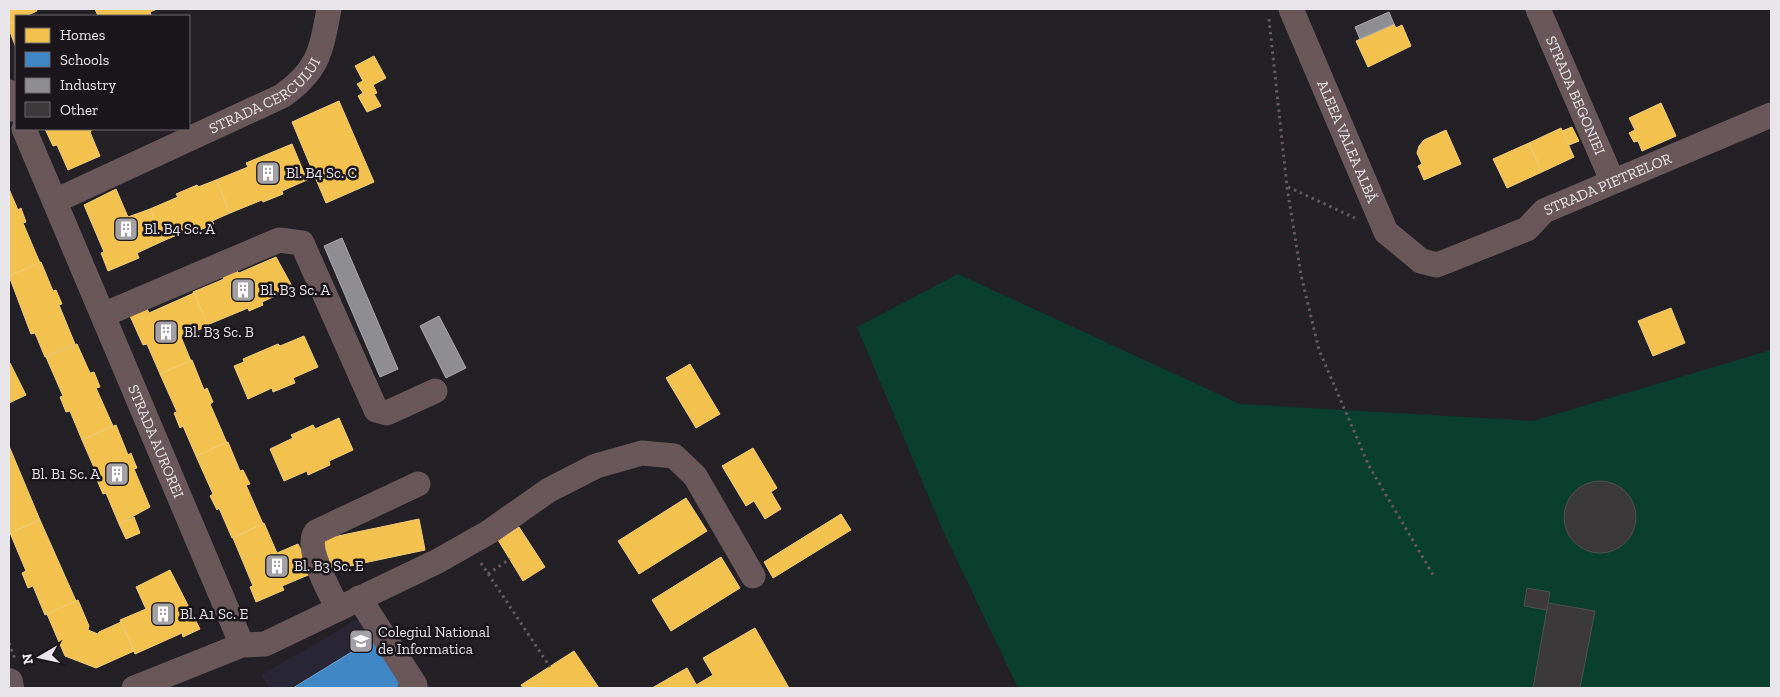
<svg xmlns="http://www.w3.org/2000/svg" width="1780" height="697" font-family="'Zilla Slab',serif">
<rect width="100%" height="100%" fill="#232125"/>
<path fill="#282534" d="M379,607L431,688H269L261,675Z"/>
<path fill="#0a3e2d" d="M958,274L1240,404L1533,421L1771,350V688H1018L944,533L857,327Z"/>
<g fill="#f2c14e" stroke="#efcc7d">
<path d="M9,9H36L37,11L26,16H16V21L9,24Z"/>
<path d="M95,9H157L150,12L151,15L148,16H98Z"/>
<path d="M16,21V48L9,29V24Z"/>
<path d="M1394,24L1396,28L1402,25L1411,46L1368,67L1356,41Z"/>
<path d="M374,56L386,78L373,85L377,93L374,94L381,106L367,112L358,96L363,93L357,84L363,81L355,66Z"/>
<path d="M339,101L374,182L326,203L292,122Z"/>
<path d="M1661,103L1676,136L1642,151L1638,141L1634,142L1629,133L1635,130L1629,118Z"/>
<path d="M1572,127L1579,141L1569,145L1562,131Z"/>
<path d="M1561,128L1574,157L1542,172L1529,143Z"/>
<path d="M45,129H93L90,132L100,156L68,170L57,145L53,146Z"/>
<path d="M1446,130L1461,164L1424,180L1418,166L1422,164L1417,153L1419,146L1424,140Z"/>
<path d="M1529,143L1542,172L1507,188L1493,159Z"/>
<path d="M292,144L307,180L282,191L283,194L263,202L262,200L230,213L216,180L248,167L246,163Z"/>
<path d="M216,180L230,213L212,221L214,224L193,233L191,229L163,241L150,209L178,197L176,194L197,185L198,187Z"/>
<path d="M9,189L18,210L21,208L26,222L23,223L40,263L9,276Z"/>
<path d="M116,189L128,217L150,209L163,241L137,253L139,258L108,271L101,253L104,252L84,205Z"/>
<path d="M276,257L293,288L262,302L263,305L249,311L248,308L207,325L193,292L224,279L223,277L237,271L239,273Z"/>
<path d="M41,262L53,291L56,290L62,304L59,305L75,344L45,357L35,333L31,334L9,276Z"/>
<path d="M194,293L208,326L181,337L191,361L160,374L147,344L143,345L130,316L147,309L149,313Z"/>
<path d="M1671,308L1685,343L1653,356L1638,321Z"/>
<path d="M304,336L318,367L293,378L295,383L273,392L272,388L248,399L234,366L244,362L243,359L278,344L280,346Z"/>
<path d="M77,344L90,373L94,372L100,387L96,388L113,426L82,440L70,411L66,412L60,397L63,396L46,357Z"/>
<path d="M192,360L204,390L207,388L213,402L210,404L227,443L196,456L183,426L180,428L174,413L177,412L160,374Z"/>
<path d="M10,363L26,395L9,403V364Z"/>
<path d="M690,364L720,414L696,428L666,378Z"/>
<path d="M339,418L353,450L329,461L330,465L308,475L307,471L284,481L270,449L293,438L291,435L313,425L315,429Z"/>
<path d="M116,425L128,455L131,453L134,461L137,468L134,469L150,507L119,524L106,493L103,494L97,480L99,479L82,440Z"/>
<path d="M228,442L240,471L243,470L250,484L246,485L263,524L232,538L219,508L217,510L210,496L213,494L196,456Z"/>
<path d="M9,446L40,520L10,533L9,531Z"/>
<path d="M753,448L777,488L771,492L781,509L765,519L754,501L746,506L722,466Z"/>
<path d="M686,498L707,531L639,574L618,541Z"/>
<path d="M841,514L851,530L773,578L764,562Z"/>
<path d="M134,517L140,533L126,539L119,524Z"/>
<path d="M419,519L425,550L326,571L319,540Z"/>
<path d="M40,520L76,601L45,615L33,586L28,588L22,573L26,571L10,533Z"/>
<path d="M264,523L277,553L298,544L313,573L282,586L284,590L256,602L250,587L253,586L233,538Z"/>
<path d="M519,527L545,567L523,581L498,540Z"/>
<path d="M721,557L740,588L671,631L652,600Z"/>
<path d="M170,570L200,629L183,637L182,633L135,654L120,620L146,609L136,587Z"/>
<path d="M78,600L89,626L88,630L98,634L99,632L121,622L134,651L96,668L65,656L47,614Z"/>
<path d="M755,628L789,688H698L696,685L713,675L703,658Z"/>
<path d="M574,651L599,688H523L521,685Z"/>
<path d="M687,668L698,688H652Z"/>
</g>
<path fill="#3f88c5" stroke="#72a4d0" d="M376,637L407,688H293Z"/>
<g fill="#8d8d92" stroke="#a8a8ac">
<path d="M1389,12L1394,24L1360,39L1355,27Z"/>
<path d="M342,238L398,369L380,377L324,246Z"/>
<path d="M439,316L466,368L446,378L420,326Z"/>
</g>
<g fill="#3b393a" stroke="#535051">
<circle cx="1600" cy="517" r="36"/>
<path d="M1527,588L1550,592L1547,610L1524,606Z"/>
<path d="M1548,603L1595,611L1580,688H1533Z"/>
</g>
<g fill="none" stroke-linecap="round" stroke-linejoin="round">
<g stroke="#665a5d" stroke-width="3" stroke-dasharray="2.5 4" stroke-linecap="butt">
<path d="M1269,19L1287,187L1301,275L1319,350L1369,466L1435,578"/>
<path d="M1288,187L1355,218"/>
<path d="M481,563L550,667"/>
<path d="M488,574L510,559"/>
<path d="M9,643L15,659"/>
</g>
<g stroke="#6a575a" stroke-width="25">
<path id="s1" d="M1291,9L1386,232L1421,261L1437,265L1527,229L1544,211L1771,115"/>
<path id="s2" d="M1538,9L1612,180"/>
<path d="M9,92L16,110"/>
<path id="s3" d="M24,129L242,645"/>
<path id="s4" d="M55,201L282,96C319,70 321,51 329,9"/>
<path d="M103,315L279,240L302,243L376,410L387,413L435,391"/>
<path d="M359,598L415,685L410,688"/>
<path d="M338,609C330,592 304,547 316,532L418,484"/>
<path d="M134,688L242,645L265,644L438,561L489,532L549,490L596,466L642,453L674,456L695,476L753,576"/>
</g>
<path stroke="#6a575b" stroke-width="28" d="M9,682L10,688"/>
</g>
<defs>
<g id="building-square" transform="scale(1.25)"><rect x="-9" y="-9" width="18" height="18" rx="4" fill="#a3a1a5" stroke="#1a161c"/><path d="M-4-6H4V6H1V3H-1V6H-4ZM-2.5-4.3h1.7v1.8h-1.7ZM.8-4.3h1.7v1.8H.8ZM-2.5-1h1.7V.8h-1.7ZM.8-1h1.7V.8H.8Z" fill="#fff"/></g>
<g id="university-square" transform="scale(1.25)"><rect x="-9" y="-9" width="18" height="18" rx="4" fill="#a3a1a5" stroke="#1a161c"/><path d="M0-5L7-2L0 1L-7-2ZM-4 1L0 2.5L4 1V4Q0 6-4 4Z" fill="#fff"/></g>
</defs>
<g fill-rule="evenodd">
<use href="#building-square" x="268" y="173"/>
<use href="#building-square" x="126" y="229"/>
<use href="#building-square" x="243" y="290"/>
<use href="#building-square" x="166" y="332"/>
<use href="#building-square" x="117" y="474"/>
<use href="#building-square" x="277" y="566"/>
<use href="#building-square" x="163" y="614"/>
<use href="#university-square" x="361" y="641"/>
</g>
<g text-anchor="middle" stroke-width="5" stroke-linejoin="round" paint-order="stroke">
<g font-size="15" fill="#e8e6ea" stroke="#1a161c">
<text dy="5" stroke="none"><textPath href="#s4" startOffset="236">STRADA CERCULUI</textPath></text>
<text dy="5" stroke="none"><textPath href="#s2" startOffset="94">STRADA BEGONIEI</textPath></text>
<text dy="5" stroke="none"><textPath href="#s1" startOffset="144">ALEEA VALEA ALBĂ</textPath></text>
<text dy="5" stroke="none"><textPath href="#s1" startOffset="495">STRADA PIETRELOR</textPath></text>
<text dy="5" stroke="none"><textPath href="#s3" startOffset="339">STRADA AUROREI</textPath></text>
</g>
<g font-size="15" fill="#e8e6ea" stroke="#1a161c" text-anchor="start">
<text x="286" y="178">Bl. B4 Sc. C</text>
<text x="144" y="234">Bl. B4 Sc. A</text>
<text x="260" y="295">Bl. B3 Sc. A</text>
<text x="184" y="337">Bl. B3 Sc. B</text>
<text x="100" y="479" text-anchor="end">Bl. B1 Sc. A</text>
<text x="294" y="571">Bl. B3 Sc. E</text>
<text x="180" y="619">Bl. A1 Sc. E</text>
<text x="378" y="637">Colegiul National<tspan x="378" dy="17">de Informatica</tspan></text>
</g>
</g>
<rect width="1780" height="697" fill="none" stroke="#e8e6ea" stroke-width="20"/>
<rect x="15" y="15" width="175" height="115" fill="#1a161c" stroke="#6c696e"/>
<rect x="25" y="28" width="25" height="15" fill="#f2c14e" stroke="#6c696e"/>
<text x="60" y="40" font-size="15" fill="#e8e6ea">Homes</text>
<rect x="25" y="52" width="25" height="15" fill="#3f88c5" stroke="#6c696e"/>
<text x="60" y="65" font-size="15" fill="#e8e6ea">Schools</text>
<rect x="25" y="78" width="25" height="15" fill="#8d8d92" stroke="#6c696e"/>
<text x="60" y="90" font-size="15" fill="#e8e6ea">Industry</text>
<rect x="25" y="102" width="25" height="15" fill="#3b393a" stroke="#6c696e"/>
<text x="60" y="115" font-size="15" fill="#e8e6ea">Other</text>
<g transform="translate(40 657) rotate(261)" stroke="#1a161c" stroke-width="4" paint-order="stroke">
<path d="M0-4L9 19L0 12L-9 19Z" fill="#e8e6ea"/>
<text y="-8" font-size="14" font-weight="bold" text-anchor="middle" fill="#e8e6ea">N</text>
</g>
</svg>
